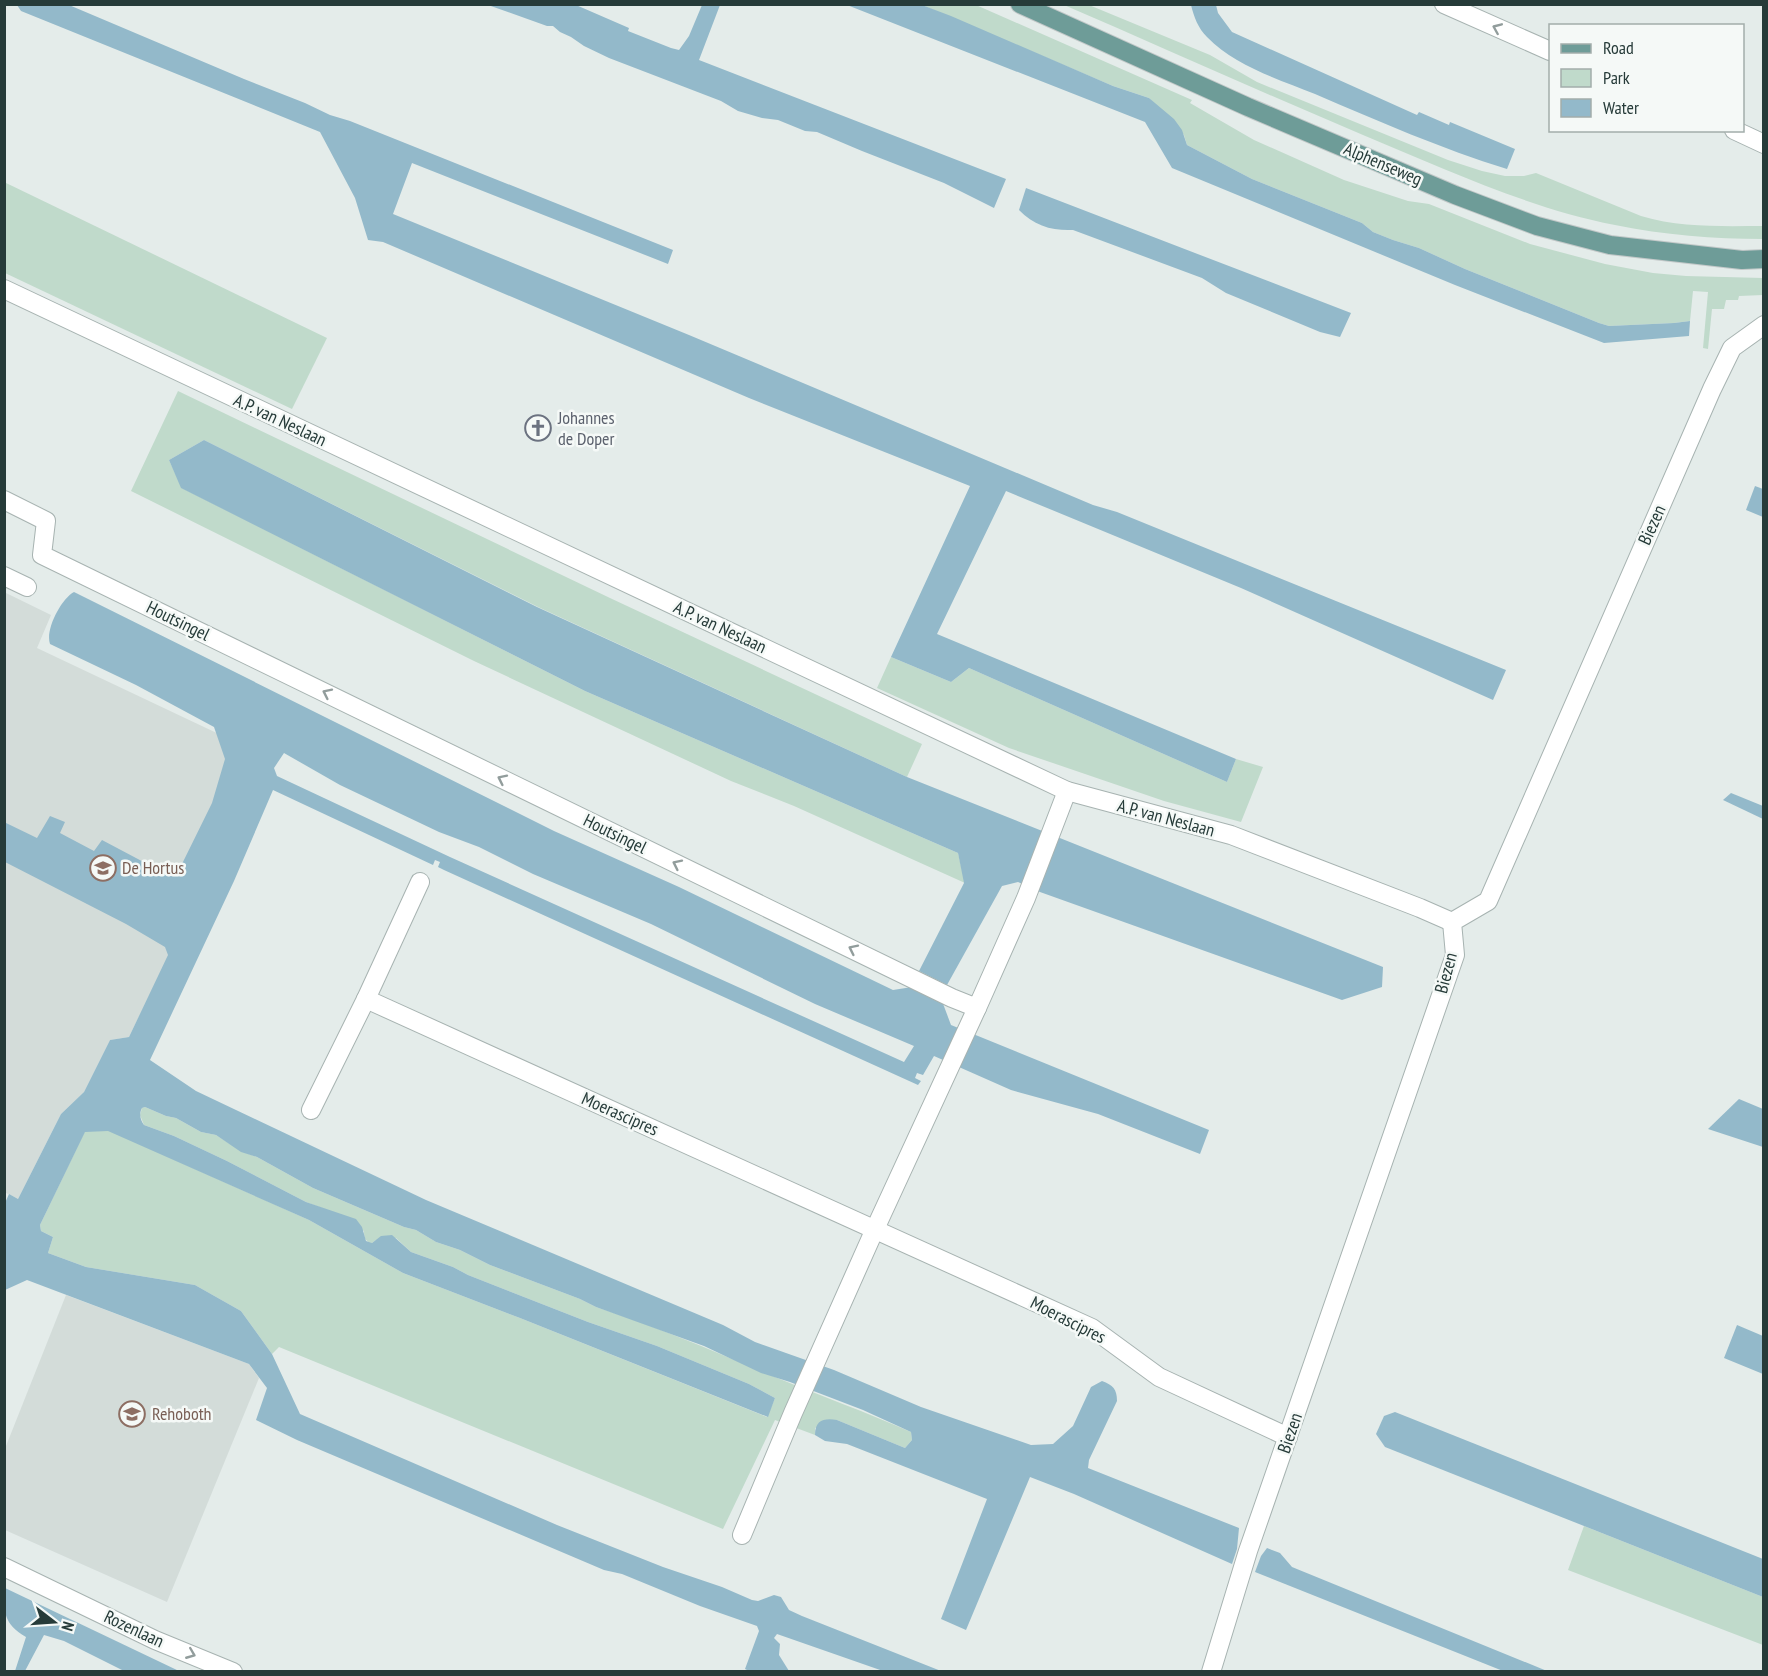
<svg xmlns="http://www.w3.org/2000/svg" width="1768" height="1676" font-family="'PT Sans Narrow',sans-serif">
<rect width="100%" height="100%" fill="#e4ecea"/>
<g fill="#d3dcd9">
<path d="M4,592L51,615L37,648L223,736L234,781L169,955L129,1037L110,1040L84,1092L61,1114L18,1199L4,1192Z"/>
<path d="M66,1295L249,1364L259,1378L167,1602L5,1530L4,1451Z"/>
</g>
<g fill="#c0dacb">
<path d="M922,5H976L1192,100L1190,103L1254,140L1344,180L1408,201L1429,204L1530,244L1605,264L1653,273L1686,276L1763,278V295L1739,296L1738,300H1726L1724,309H1712L1708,349L1703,348L1708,292L1693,291L1690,321L1674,323L1609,326L1599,323L1465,269L1419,248L1393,240L1373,232L1362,223L1252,179L1187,145L1184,135L1149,98L1113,86Z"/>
<path d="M1064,5H1089L1210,55L1257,82L1448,160L1482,171L1505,176H1524L1536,173L1641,216C1681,228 1723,226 1763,226V239C1714,239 1664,235 1615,225C1528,208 1445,169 1363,135C1263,93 1164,48 1064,5Z"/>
<path d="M4,182L327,338L292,409L5,273Z"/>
<path d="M178,391L610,598L922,744L907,777L538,607L204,440L169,460L182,488L585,691L958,853L965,883L794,806L731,781L474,661L131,491Z"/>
<path d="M891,657L951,682L969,668L1227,782L1236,759L1263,767L1241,822L1164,801L1009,748L877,688Z"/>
<path d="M145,1107L166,1116L176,1118L201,1132L216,1135L241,1151L257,1157L313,1188L404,1227L416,1230L436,1242L460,1250L490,1265L580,1299L596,1307C658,1327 716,1352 775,1377C821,1396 866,1412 911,1432L912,1440L905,1448L837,1420L815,1428V1435L775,1420L723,1529L279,1347L272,1354L241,1311L195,1285L86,1267L48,1253L53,1237L41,1231L40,1225L85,1131L108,1130L309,1220L403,1273L520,1318L767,1417L775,1398L749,1384L657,1346L588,1322L468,1275L453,1267L411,1252L396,1238L376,1240L372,1243C365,1242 364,1237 364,1231L327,1210L306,1202L227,1161L174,1136L144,1125L140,1115L142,1108Z"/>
<path d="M1584,1526L1763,1597V1645L1568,1570Z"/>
</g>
<g fill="#93b9ca" fill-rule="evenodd">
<path d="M17,5H69L244,79L305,103L330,115L350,121L673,250L668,264L412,163L393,214L689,335L1093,505L1117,512L1506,670L1493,700L1241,588L1006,491L937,634L1236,759L1227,782L969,668L951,682L891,657L970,486L749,398L383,242L368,240L355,198L320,132L21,11Z"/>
<path d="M488,5H576L629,28L628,31L671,48L679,50L689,36L702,5H720L699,60L1006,179L994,208L944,183L862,151L817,132L805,131L778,120L762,118L738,111L721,101L609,58L584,46L571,37L560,32L553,26H547Z"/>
<path d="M847,5H922L951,16L1113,86L1149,98L1174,119L1182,130L1187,145L1252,179L1362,223L1373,232L1393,240L1419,248L1465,269L1599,323L1609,326L1674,323L1690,321L1689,336L1604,343L1455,285L1172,168L1145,122Z"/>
<path d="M1191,5H1216L1218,13L1232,32L1417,115L1419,112L1449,125L1450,122L1515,149L1507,169C1442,149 1378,121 1315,94C1278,79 1235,66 1207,37C1198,28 1194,17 1191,5Z"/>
<path d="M1026,188L1351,313L1340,337L1320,332L1226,293L1202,278L1073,230C1053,231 1034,226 1019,210Z"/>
<path d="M204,440L537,607L907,777L1383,967L1382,987L1342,1000L1040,892L1018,882L1002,886L947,985L919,971L964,883L958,853L585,691L181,488L169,460Z"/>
<path d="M1755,486L1763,489V517L1746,510Z"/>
<path d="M74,592L554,831L679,887L893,990L912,987L942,1001L951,1025L1209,1130L1200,1154L1098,1114L1011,1090L934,1056L923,1075L917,1073L915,1078L921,1081L918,1085L444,870L438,867L440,862L435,860L433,865L273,790L234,881L150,1060L196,1091L426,1200L723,1325L755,1342L834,1370L921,1407L1031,1445L1053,1444L1073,1426L1091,1387L1102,1381C1113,1385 1117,1389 1117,1401L1089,1460L1088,1468L1239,1528L1237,1549L1232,1564L1074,1494L1030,1477L966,1630L941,1619L987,1499L847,1444L825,1441L815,1435C815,1420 824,1418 837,1420L905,1448L912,1440L911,1432L863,1410L790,1382L761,1373L704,1346L596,1307L580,1299L490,1265L460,1250L436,1242L416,1230L404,1227L313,1188L257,1157L241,1152L216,1135L201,1132L176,1118L166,1116L145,1107L142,1108C139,1113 140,1120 144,1125L174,1136L227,1161L306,1202L356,1219L362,1227L366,1241L372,1243L381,1236L392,1235L411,1252L453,1267L468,1275L588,1322L657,1346L749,1384L775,1398L768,1417L520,1318L403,1273L309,1220L108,1131L85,1132L40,1225L41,1231L53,1237L48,1253L86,1267L195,1285L241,1311L272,1354L300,1414L557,1525L663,1567L722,1587L752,1600L758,1601L774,1595L781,1597L789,1610L802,1616L941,1671H883L777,1634L774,1638L780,1644L779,1655L789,1671H749L745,1669L759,1631L757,1626L700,1606L622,1574L604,1570L297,1440L256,1420L267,1388L249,1364L27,1280L5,1290V1203L9,1194L18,1199L61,1114L84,1092L110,1040L129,1037L168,955L165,947L126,924L5,862L4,822L37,838L50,816L65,822L60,833L94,851L102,840L170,876L177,874L180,868L212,803L225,759L214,727L136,685L50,644C45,630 61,599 74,592ZM284,753L340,785L439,832L479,847L533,874L651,924L815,1004L914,1046L904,1062L450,857L277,776L274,768Z"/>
<path d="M1731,793L1763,806V819L1723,800Z"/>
<path d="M1739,1099L1763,1109V1147L1708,1129Z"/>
<path d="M1737,1325L1763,1336V1374L1724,1358Z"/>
<path d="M1395,1412L1763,1559V1597L1385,1447L1376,1434L1384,1416Z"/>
<path d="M1267,1548L1280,1553L1292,1567L1547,1671H1503L1255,1572L1261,1556Z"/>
<path d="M5,1588L179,1671H124L64,1641L44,1635L25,1671H15L26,1637C3,1623 4,1613 5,1588Z"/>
</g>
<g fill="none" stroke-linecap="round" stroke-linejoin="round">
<g stroke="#a7b3b1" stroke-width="20">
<g id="minor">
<path d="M1444,4L1550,51"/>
<path d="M1734,130L1764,144"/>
<path d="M4,289L1067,791L1231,835L1420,908L1452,922"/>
<path d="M4,500L46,521L42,555L952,998L977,1008L1026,898L1067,791"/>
<path d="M4,576L27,587"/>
<path d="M366,999L1092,1328L1159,1377L1288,1437"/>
<path d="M311,1110L366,999L420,882"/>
<path d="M742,1535L793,1413L875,1229L977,1008"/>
<path d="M4,1567L155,1640L233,1672"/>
<path d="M1211,1672L1248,1551L1455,955L1452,922L1488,901L1712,389L1732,348L1764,325"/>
</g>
</g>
<g stroke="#c2c8c8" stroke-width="20">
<path id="major" d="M1020,4L1248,107L1455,195L1537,226L1610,245L1742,260L1764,259"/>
</g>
<use href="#minor" stroke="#fff" stroke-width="18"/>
<use href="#major" stroke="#6e9c98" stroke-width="18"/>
</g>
<defs><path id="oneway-chevron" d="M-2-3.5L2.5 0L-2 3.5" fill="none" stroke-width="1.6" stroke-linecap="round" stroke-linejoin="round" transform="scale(1.5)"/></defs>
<g stroke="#929d9c">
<use href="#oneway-chevron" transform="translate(1497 28) rotate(-157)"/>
<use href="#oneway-chevron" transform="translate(327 693) rotate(-154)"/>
<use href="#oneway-chevron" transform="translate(502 779) rotate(-154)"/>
<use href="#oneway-chevron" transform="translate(677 864) rotate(-154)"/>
<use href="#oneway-chevron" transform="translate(853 949) rotate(-154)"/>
<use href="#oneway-chevron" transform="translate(191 1654) rotate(22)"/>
</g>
<defs>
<g id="church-ring" transform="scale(1.35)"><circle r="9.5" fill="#f5f9f7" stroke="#6b7280" stroke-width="1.5"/><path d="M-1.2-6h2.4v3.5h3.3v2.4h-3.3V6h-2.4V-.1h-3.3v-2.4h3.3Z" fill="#6b7280"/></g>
<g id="school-ring" transform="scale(1.35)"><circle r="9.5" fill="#f5f9f7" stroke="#8d6e63" stroke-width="1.5"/><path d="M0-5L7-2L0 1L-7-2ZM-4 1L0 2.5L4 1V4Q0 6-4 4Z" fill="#8d6e63"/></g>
</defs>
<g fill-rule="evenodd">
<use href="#church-ring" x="538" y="428"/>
<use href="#school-ring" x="103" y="868"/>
<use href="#school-ring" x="132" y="1414"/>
</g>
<g text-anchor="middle" stroke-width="5" stroke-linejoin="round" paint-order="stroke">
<g font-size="18" fill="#263b39" stroke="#f5f9f7">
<text transform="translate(1383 164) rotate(23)" y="6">Alphenseweg</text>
<text transform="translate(280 420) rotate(25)" y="6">A.P. van Neslaan</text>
<text transform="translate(1652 525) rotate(-66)" y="6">Biezen</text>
<text transform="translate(178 621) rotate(26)" y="6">Houtsingel</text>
<text transform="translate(720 627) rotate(25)" y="6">A.P. van Neslaan</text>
<text transform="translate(1166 818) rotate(15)" y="6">A.P. van Neslaan</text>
<text transform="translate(615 834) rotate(26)" y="6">Houtsingel</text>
<text transform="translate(1446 973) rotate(-75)" y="6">Biezen</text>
<text transform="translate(620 1114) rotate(24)" y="6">Moerascipres</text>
<text transform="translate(1068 1320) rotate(27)" y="6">Moerascipres</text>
<text transform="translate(1290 1433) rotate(-71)" y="6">Biezen</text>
<text transform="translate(134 1629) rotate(25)" y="6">Rozenlaan</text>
</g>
<g font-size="18" fill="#5b616d" stroke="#f5f9f7" text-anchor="start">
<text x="558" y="424">Johannes<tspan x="558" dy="21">de Doper</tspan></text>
</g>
<g font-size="18" fill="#785e54" stroke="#f5f9f7" text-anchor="start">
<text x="122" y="874">De Hortus</text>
<text x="152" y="1420">Rehoboth</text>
</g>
</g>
<rect width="1768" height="1676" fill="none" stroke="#263b39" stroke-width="12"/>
<rect x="1549" y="24" width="195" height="108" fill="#f5f9f7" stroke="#a2adab" stroke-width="1.5"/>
<rect x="1561" y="44" width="30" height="9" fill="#6e9c98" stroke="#a2adab" stroke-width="1.5"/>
<text x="1603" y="54" font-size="18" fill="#263b39">Road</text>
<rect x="1561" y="69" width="30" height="18" fill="#c0dacb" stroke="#a2adab" stroke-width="1.5"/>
<text x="1603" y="84" font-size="18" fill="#263b39">Park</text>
<rect x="1561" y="99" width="30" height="18" fill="#93b9ca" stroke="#a2adab" stroke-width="1.5"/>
<text x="1603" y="114" font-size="18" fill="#263b39">Water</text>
<g transform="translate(54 1622) rotate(107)" stroke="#f5f9f7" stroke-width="4.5" paint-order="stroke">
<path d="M0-4.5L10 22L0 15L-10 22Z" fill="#263b39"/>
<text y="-9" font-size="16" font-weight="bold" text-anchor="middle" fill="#263b39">N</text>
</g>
</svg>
